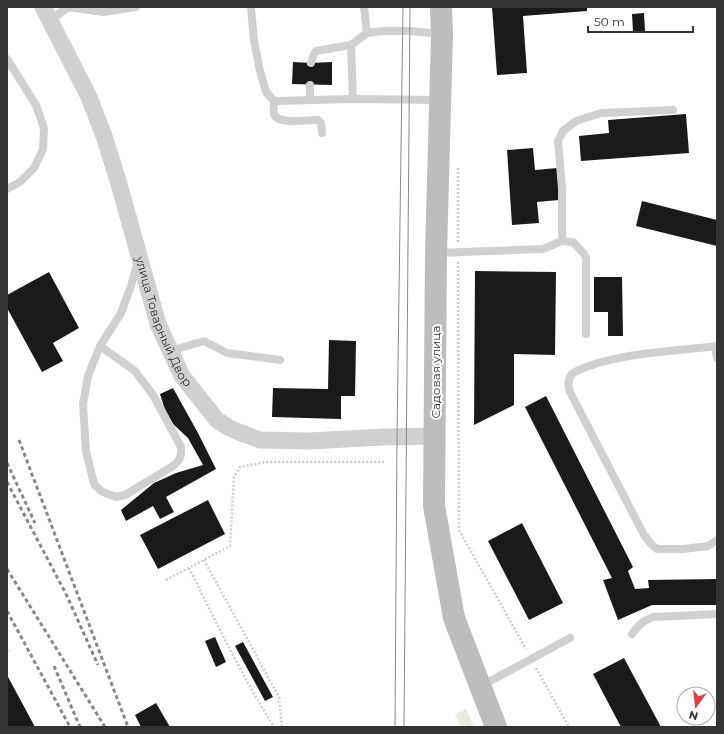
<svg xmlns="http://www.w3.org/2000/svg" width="724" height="734" font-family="Montserrat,sans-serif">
<rect width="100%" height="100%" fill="#fff"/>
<path fill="#e6ecdf" d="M466,709L474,727H461L455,714Z"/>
<g fill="#1a1a1a">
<path d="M492,7H587V11L523,16L527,73L497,75Z"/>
<path d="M644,13L645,31L633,32L632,14Z"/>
<path d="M293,62L311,63L332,62V85L292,84Z"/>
<path d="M686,114L689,153L581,161L579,136L609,133L608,120Z"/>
<path d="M533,148L535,170L557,168L559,200L537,202L539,223L512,225L507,150Z"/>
<path d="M642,201L717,220V246L636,226Z"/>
<path d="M475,271L556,272L555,355L514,354V405L474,425Z"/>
<path d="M49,272L79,328L53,343L63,361L42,372L7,308V295Z"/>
<path d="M594,277H622L623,336H608V312H594Z"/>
<path d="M329,340L356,341L355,396H341V419L272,417L273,388L328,389Z"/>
<path d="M173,388L198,433L216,469L166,497L174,512L160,519L153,506L126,521L121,510L154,483L176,473L203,465L188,438L173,424L165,410L160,394Z"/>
<path d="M546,396L633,567L628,571L635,589L649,588L648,580L717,579V605H652L618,620L603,580L612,578L525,407Z"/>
<path d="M208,500L225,534L158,569L140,535Z"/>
<path d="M522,523L563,603L529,620L488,541Z"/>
<path d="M215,637L226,662L216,667L205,641Z"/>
<path d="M243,642L273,697L265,701L235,646Z"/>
<path d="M624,658L661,727H621L593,674Z"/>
<path d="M7,675L35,727H7Z"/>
<path d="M156,703L170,727H141L135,715Z"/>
</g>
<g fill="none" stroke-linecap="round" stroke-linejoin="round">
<g stroke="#cdcdcd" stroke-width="2.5" stroke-dasharray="2 2" stroke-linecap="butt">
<path d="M458,168V243"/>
<path d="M458,262L459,530L526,649"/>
<path d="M204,560L279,697L282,727"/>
<path d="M189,568C216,622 242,676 274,727"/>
<path d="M166,580L230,546L234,477L240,467L266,462H384"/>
<path d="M536,668L569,727"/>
</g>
<g stroke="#d0d0d0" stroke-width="8">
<path d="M68,7L103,12L136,7"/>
<path d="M251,7L254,41L260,71L266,92L274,101C274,105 273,110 274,114C278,126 308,119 318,120L321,123L322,133"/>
<path d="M364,7L367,33"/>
<path d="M51,20L68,7"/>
<path d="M7,59L36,105L44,128L43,149L34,168L20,182L7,189"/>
<path d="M311,63L313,56L316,51L351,45"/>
<path d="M310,85V100"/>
<path d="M353,99L351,45L367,33L384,31H410L441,34"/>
<path d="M274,101L353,99L439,100"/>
<path d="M562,241L573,242L584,254L586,258V334"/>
<path d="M437,253L543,249L562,241V188L558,141L563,131L576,121L601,113L673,110"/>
<path d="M100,346L135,371L153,395L181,447C182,456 180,460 173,466L125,495L116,497L108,494L101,491L94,484L86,451L83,404L88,376L100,346L121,313L131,286L136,268L137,263"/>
<path d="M717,346C675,351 630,352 589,366C583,368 577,370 572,374C568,379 568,386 570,392L644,535L651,544L657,549H683L708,546L717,540"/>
<path d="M715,347L717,358"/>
<path d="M170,351L204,341L227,353L280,360"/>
<path d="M632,634C638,625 643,621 653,617L717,614"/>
<path d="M481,686L570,638"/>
</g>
<path stroke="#d0d0d0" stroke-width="17" id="s1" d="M43,7L89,97L104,136L119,184L158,324L182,376L217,420L228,427L236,431L260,440L309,441L384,437L435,436"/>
<path stroke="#bdbdbd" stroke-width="22" d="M441,7L442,34L436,253L434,506L454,618L496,727"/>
<g stroke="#888" stroke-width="1">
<path d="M395,727L397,437L403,7"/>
<path d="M404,727L410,7"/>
</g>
<g stroke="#888" stroke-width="3" stroke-dasharray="4 3" stroke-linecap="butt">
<path d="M19,440L128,727"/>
<path d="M7,463L35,523"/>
<path d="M7,482L66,594L98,665"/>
<path d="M7,569L105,727"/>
<path d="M7,611L70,727"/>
<path d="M7,650V651"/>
<path d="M54,666L80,727"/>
</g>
</g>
<g text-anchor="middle" stroke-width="4" stroke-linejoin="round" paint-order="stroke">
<g font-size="12" fill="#333" stroke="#fff">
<text dy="4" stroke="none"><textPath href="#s1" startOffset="338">улица Товарный Двор</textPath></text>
<text transform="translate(436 372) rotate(-90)" y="4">Садовая улица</text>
</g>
</g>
<rect width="724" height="734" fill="none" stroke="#333333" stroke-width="16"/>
<g transform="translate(696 706) rotate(195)"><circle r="19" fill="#ffffff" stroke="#adadad"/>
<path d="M0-3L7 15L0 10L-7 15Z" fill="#e63946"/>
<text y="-6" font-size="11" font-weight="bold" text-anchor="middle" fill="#333333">N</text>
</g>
<path d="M588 26v6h105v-6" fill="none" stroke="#333333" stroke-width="2"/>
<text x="594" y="26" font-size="12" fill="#333333" stroke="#ffffff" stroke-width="3" paint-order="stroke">50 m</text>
</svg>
